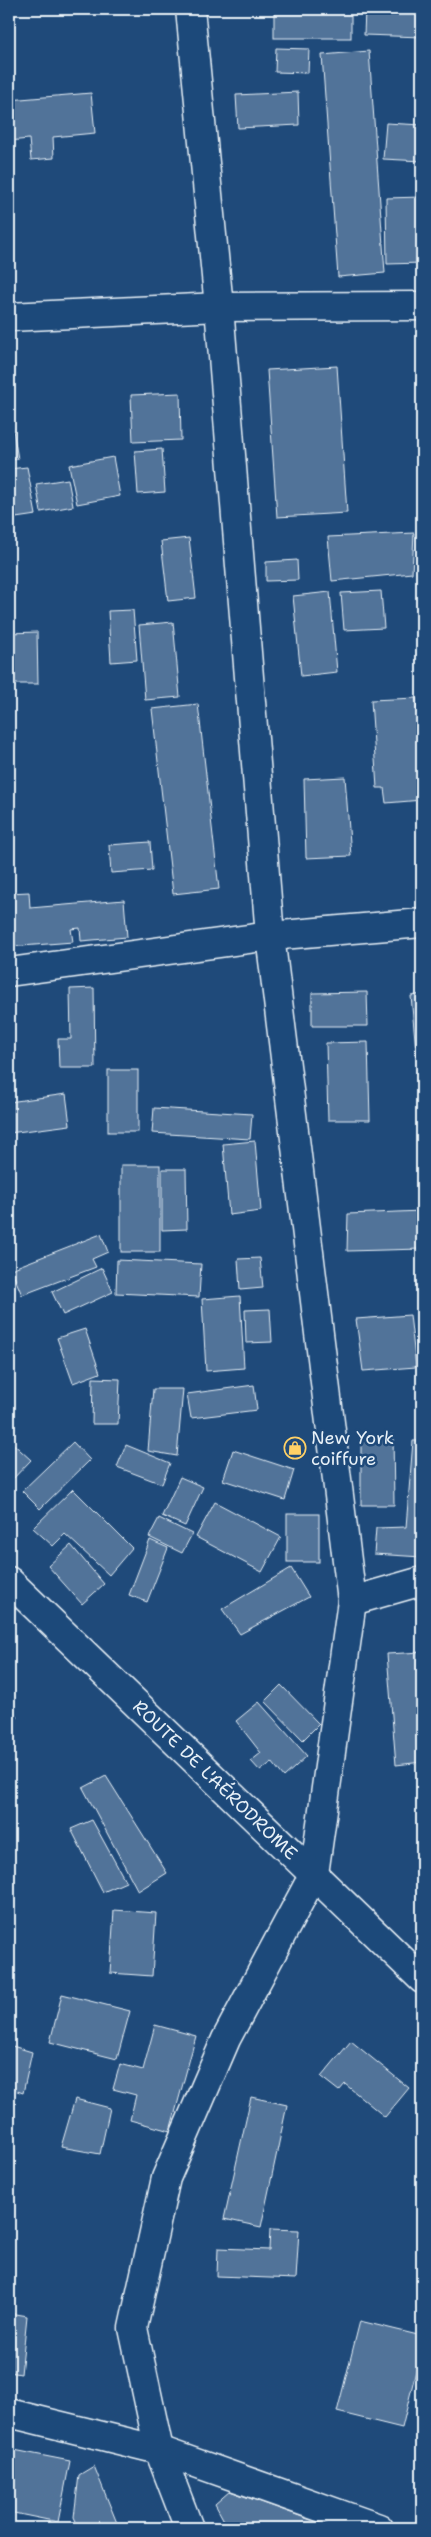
<svg xmlns="http://www.w3.org/2000/svg" width="431" height="2537" font-family="'Shantell Sans',sans-serif">
<rect width="100%" height="100%" fill="#1f4a7a"/>
<filter id="ink" filterUnits="userSpaceOnUse"><feTurbulence type="fractalNoise" baseFrequency=".02" numOctaves="2"/><feDisplacementMap in="SourceGraphic" scale="10" xChannelSelector="R" yChannelSelector="G"/><feConvolveMatrix kernelMatrix="1 2 1 2 8 2 1 2 1" color-interpolation-filters="sRGB"/></filter>
<g filter="url(#ink)">
<g fill="#517399" stroke="#e8f1f8">
<rect x="274" y="9" width="77" height="29"/>
<path d="M365,9H422V37L364,35Z"/>
<path d="M276,48L309,49L308,73L275,72Z"/>
<path d="M369,51L385,273L338,277L322,55Z"/>
<path d="M298,92L299,125L238,128L236,95Z"/>
<path d="M91,93L95,133L53,137L54,158L31,160L29,139L9,141V100Z"/>
<path d="M386,123L422,125V161L383,159Z"/>
<path d="M422,197V263L387,264L386,198Z"/>
<path d="M337,366L347,513L277,517L267,370Z"/>
<path d="M180,393L181,440L133,442L131,395Z"/>
<path d="M9,407L18,459L9,460Z"/>
<path d="M162,449L165,492L138,494L135,451Z"/>
<path d="M113,457L120,496L77,504L69,465Z"/>
<path d="M27,467L36,515L9,519V469Z"/>
<path d="M68,479L73,506L41,512L36,484Z"/>
<path d="M414,533L412,573L332,581L328,537Z"/>
<path d="M189,538L196,598L168,601L161,541Z"/>
<path d="M297,560L298,580L266,581V562Z"/>
<path d="M381,591L384,628L344,630L341,593Z"/>
<path d="M330,592L337,672L301,676L293,596Z"/>
<path d="M133,610L137,660L111,662L108,611Z"/>
<path d="M173,622L180,697L145,700L139,625Z"/>
<path d="M37,632L38,684H9V633Z"/>
<path d="M416,698L422,800L386,803L384,788H377L371,700Z"/>
<path d="M198,704L219,889L173,894L152,709Z"/>
<path d="M345,777L351,856L306,858L304,779Z"/>
<path d="M150,842L152,870L111,873L109,845Z"/>
<path d="M29,892L30,908L124,900L127,937L81,941L80,928L71,929L73,942L9,947V893Z"/>
<path d="M94,988L95,1068H59L58,1039H71L70,989Z"/>
<path d="M367,992L368,1026H312V993Z"/>
<path d="M422,994V1116L411,996Z"/>
<path d="M368,1042L370,1120H328L326,1043Z"/>
<rect x="108" y="1070" width="30" height="62"/>
<path d="M66,1094L70,1125L9,1133V1102Z"/>
<path d="M154,1108L252,1114L250,1139L152,1133Z"/>
<path d="M255,1141L261,1211L229,1215L223,1144Z"/>
<rect x="121" y="1165" width="39" height="87"/>
<path d="M162,1169H186L187,1229L162,1230Z"/>
<path d="M422,1211V1249L347,1251L348,1214Z"/>
<path d="M101,1234L108,1252L92,1259L96,1267L22,1295L11,1269Z"/>
<path d="M260,1258L263,1288L240,1290L238,1259Z"/>
<path d="M117,1260L201,1264L199,1297L116,1293Z"/>
<path d="M102,1268L113,1292L63,1315L52,1292Z"/>
<path d="M240,1296L244,1368L206,1371L202,1299Z"/>
<path d="M270,1309L272,1342L246,1343L245,1310Z"/>
<path d="M410,1315L416,1367L363,1371L356,1319Z"/>
<path d="M85,1329L100,1373L73,1383L57,1338Z"/>
<path d="M93,1378L120,1379L118,1424H92Z"/>
<path d="M254,1385L257,1410L191,1418L187,1394Z"/>
<path d="M153,1389H183L177,1456L148,1451Z"/>
<path d="M393,1435L394,1505H361V1436Z"/>
<path d="M9,1440L31,1460L9,1483Z"/>
<path d="M413,1441H422V1557L374,1554L376,1528L406,1527Z"/>
<path d="M73,1442L90,1460L40,1509L22,1491Z"/>
<path d="M126,1445L170,1463L162,1484L117,1467Z"/>
<path d="M233,1450L294,1470L285,1500L223,1480Z"/>
<path d="M180,1477L203,1487L185,1526L162,1516Z"/>
<path d="M73,1489L132,1548L109,1575L65,1534L53,1546L33,1528Z"/>
<path d="M215,1502L281,1537L262,1572L196,1537Z"/>
<rect x="287" y="1514" width="32" height="48"/>
<path d="M159,1518L192,1534L182,1553L149,1537Z"/>
<path d="M150,1540L168,1548L147,1602L129,1595Z"/>
<path d="M71,1545L104,1584L82,1604L48,1566Z"/>
<path d="M291,1568L309,1597L240,1634L222,1609Z"/>
<path d="M422,1652V1762L396,1765L387,1654Z"/>
<path d="M281,1685L319,1724L303,1740L265,1701Z"/>
<path d="M259,1702L307,1756L284,1777L272,1762L260,1771L251,1761L261,1753L236,1721Z"/>
<path d="M9,1708L18,1717L9,1727Z"/>
<path d="M106,1776L167,1873L138,1891L83,1788Z"/>
<path d="M92,1820L126,1882L103,1892L71,1829Z"/>
<path d="M114,1910L156,1913L152,1976L110,1973Z"/>
<path d="M62,1994L130,2011L117,2059L50,2042Z"/>
<path d="M155,2025L196,2036L170,2131L130,2120L136,2095L113,2089L120,2064L143,2070Z"/>
<path d="M351,2041L409,2088L385,2117L345,2084L339,2091L321,2077Z"/>
<path d="M9,2045L32,2052L23,2093L9,2088Z"/>
<path d="M251,2097L287,2105L261,2227L224,2219Z"/>
<path d="M75,2099L110,2108L100,2154L61,2147Z"/>
<path d="M270,2229L299,2230L296,2279L217,2276L218,2248L269,2250Z"/>
<path d="M9,2313L27,2316L21,2374L9,2372Z"/>
<path d="M360,2321L422,2336V2346L402,2428L337,2412Z"/>
<path d="M9,2449L70,2461L58,2522L9,2512Z"/>
<path d="M94,2466L119,2528H79L74,2517L79,2475Z"/>
<path d="M230,2491L333,2528H228L215,2504Z"/>
</g>
<g fill="none" stroke-linecap="round" stroke-linejoin="round">
<g stroke="#e8f1f8" stroke-width="31">
<g id="minor">
<path d="M9,317L219,307L422,306"/>
<path d="M9,972L270,936L422,923"/>
<path d="M352,1601L422,1581"/>
<path d="M9,2413L159,2450L379,2528"/>
<path d="M189,2528L159,2450L133,2328L166,2178L226,2039L314,1874L352,1601L270,936L219,307L190,9"/>
</g>
</g>
<g stroke="#e8f1f8" stroke-width="31">
<path id="tertiary" d="M9,1581L422,1979"/>
</g>
<use href="#minor" stroke="#1f4a7a" stroke-width="28"/>
<use href="#tertiary" stroke="#1f4a7a" stroke-width="28"/>
</g>
</g>
<defs>
<g id="shop-ring" transform="scale(1.125)"><circle r="9.5" fill="#1f4a7a" stroke="#ffd166" stroke-width="1.5"/><path d="M-5-2.5h2.3a2.7 3.5 0 0 1 5.4 0H5L5.5 6h-11ZM-1.5-2.5h3a1.5 2.3 0 0 0-3 0Z" fill="#ffd166"/></g>
</defs>
<g fill-rule="evenodd">
<use href="#shop-ring" x="295" y="1448"/>
</g>
<g text-anchor="middle" stroke-width="5" stroke-linejoin="round" paint-order="stroke">
<g font-size="18" fill="#e8f1f8" stroke="#1f4a7a" text-anchor="start">
<text x="311" y="1444">New York<tspan x="311" dy="21">coiffure</tspan></text>
</g>
<g font-size="18" fill="#e8f1f8" stroke="#1f4a7a">
<text transform="translate(215 1780) rotate(44)" y="6">ROUTE DE L'AÉRODROME</text>
</g>
</g>
<rect width="431" height="2537" fill="none" stroke="#1f4a7a" stroke-width="30"/>
<rect x="15" y="15" width="401" height="2507" fill="none" stroke="#e8f1f8" stroke-width="2" filter="url(#ink)"/>
</svg>
